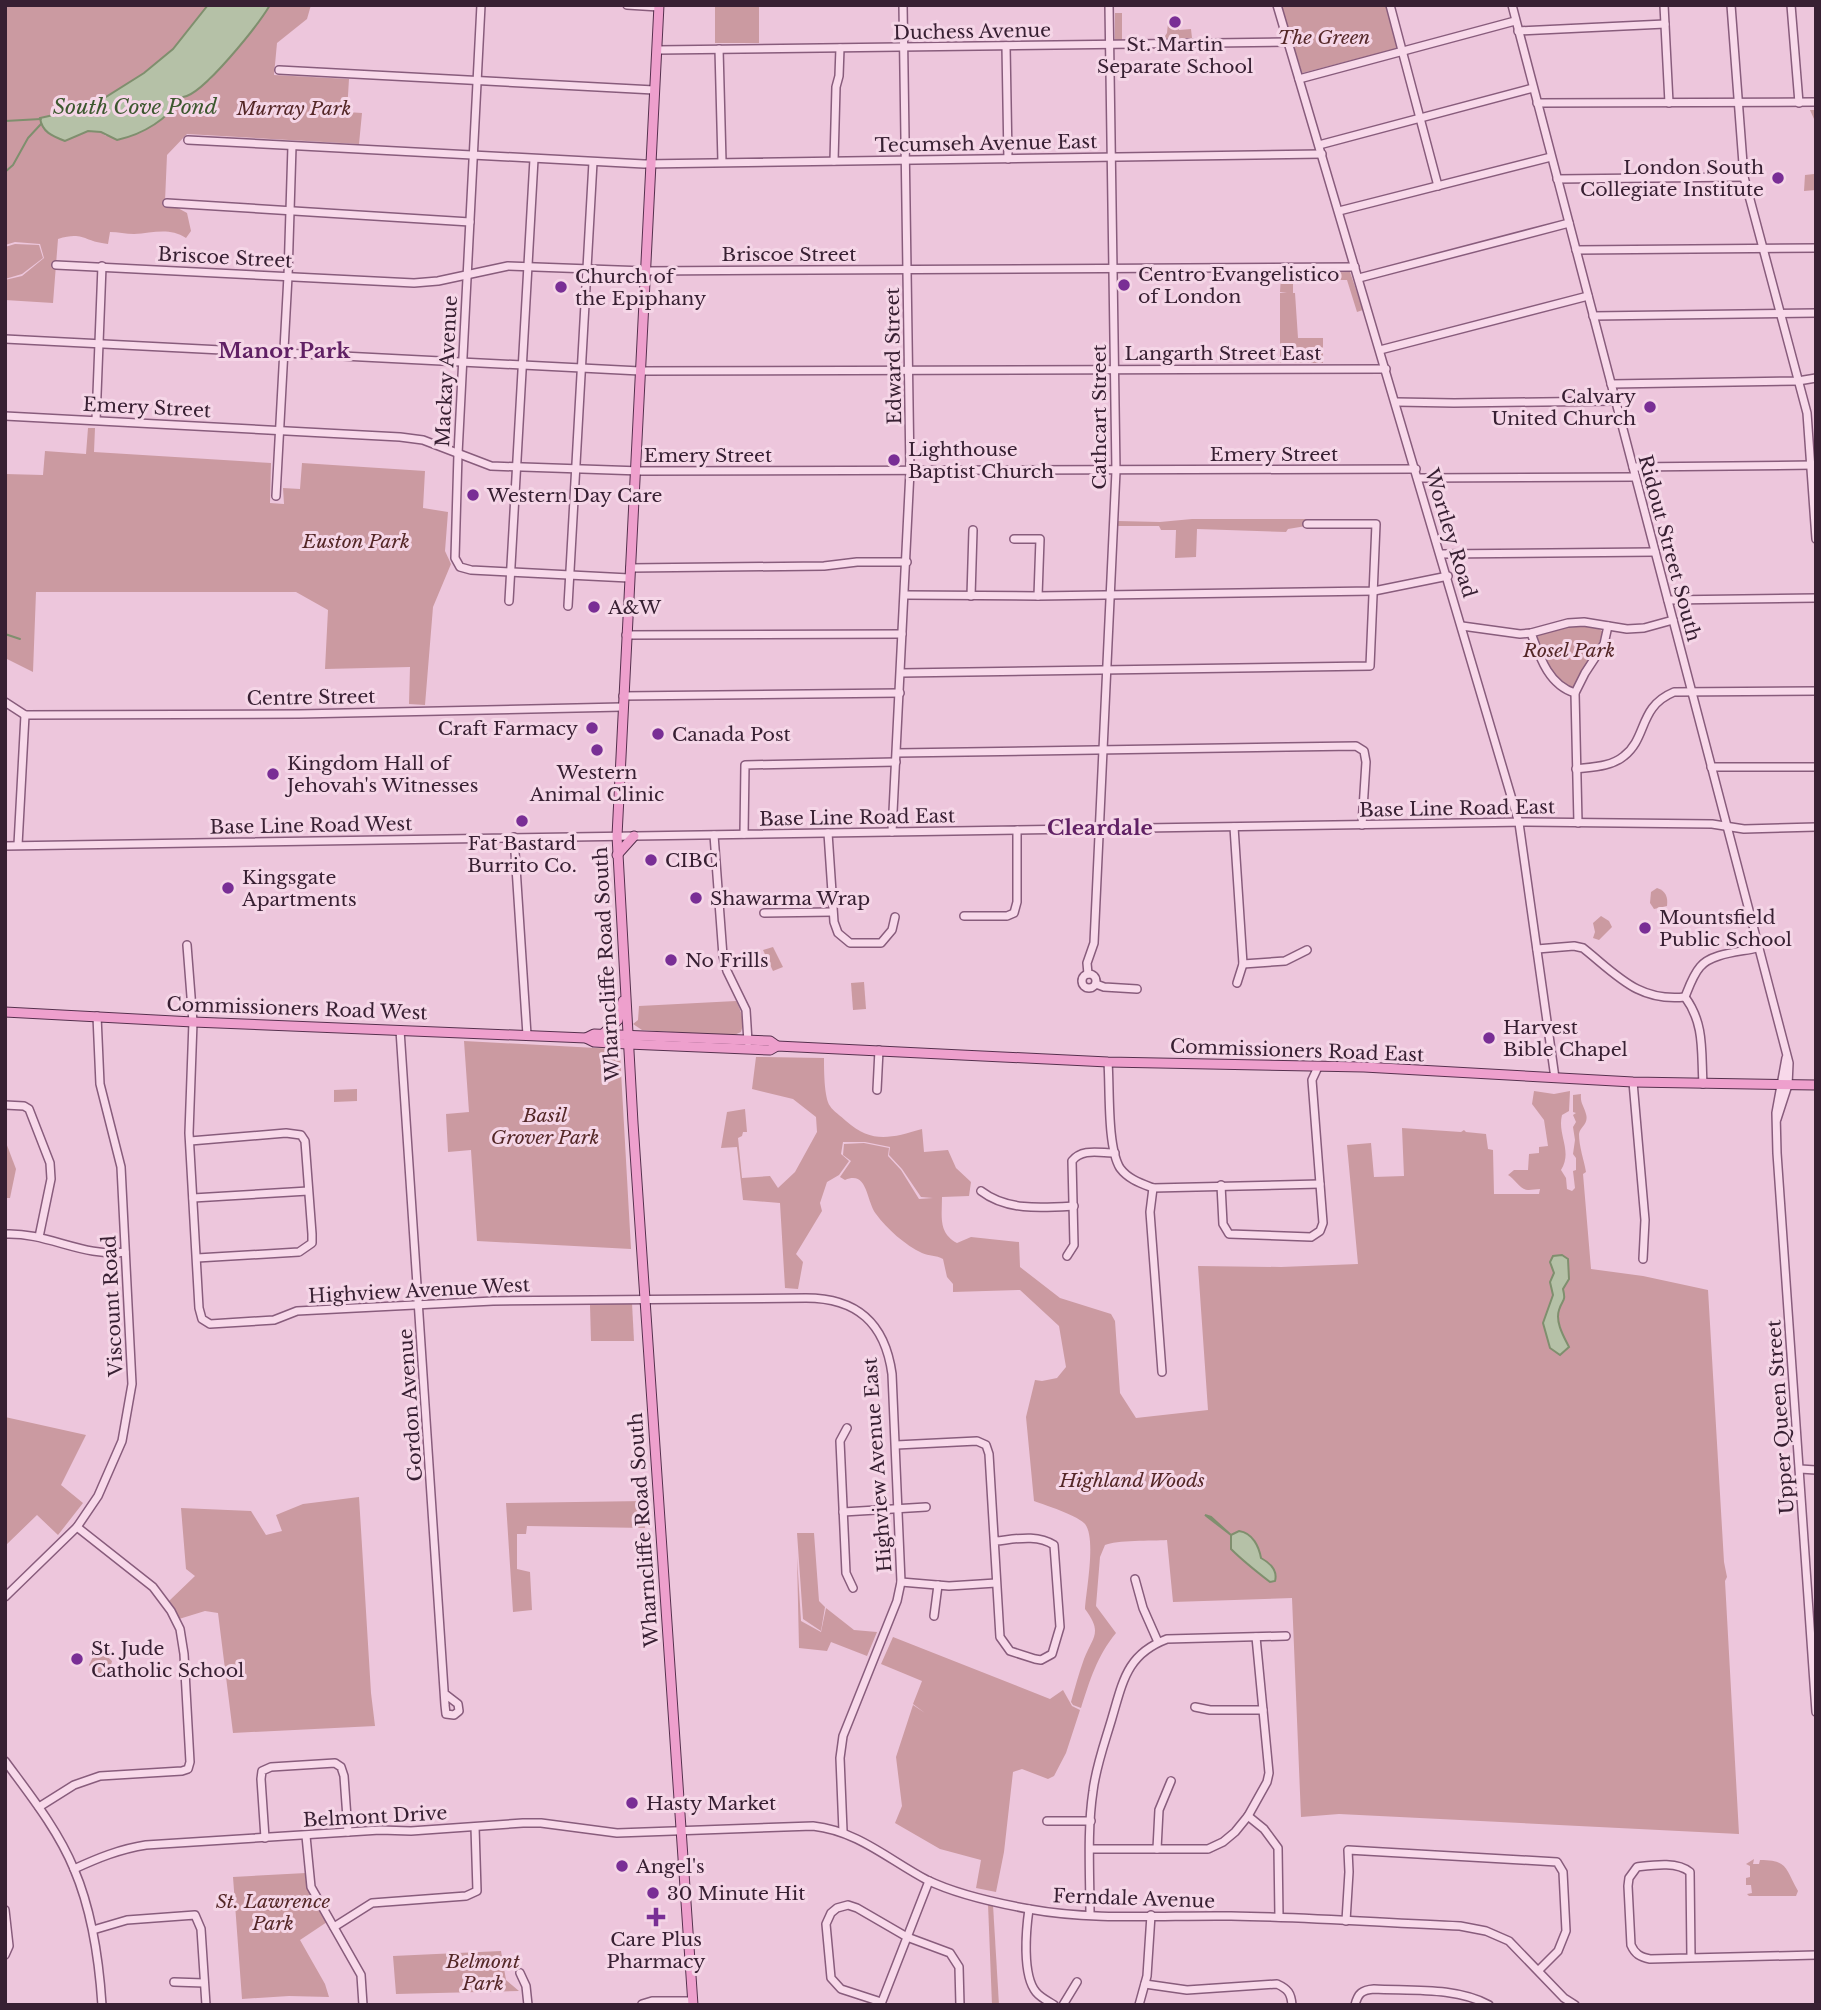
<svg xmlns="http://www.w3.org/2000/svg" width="1821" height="2010" font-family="'Libre Baskerville',serif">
<rect width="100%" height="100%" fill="#edc6dc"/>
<g fill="#cb9aa1">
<path d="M5,5H208L173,49L144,73L101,100L58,114L41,118L65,141C79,135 93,125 106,136L173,110L183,97L210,80L270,5H311L307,19L277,43L274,75L349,79L347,112L362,113L359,144L187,134L167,155L165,201L187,213L191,231L186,238C169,227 153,233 134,234C126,234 118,232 110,232L108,244C84,242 84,231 58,239L53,303L5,300V280L22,276L44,258L40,244L15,242L5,245Z"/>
<rect x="715" y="5" width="44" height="38"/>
<path d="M1281,5H1387L1399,48L1302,73Z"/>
<rect x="1115" y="13" width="7" height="27"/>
<path d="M1174,20H1178L1179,30L1191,29L1192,38L1163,39L1167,33L1168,23Z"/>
<path d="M1810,110H1816V190L1804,191L1805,175L1814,174V119Z"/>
<path d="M15,244L39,245L43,258L22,274L5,279V247Z"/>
<path d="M1350,272L1363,310L1357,312L1347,280H1331L1330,275L1301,276V273Z"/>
<path d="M1281,275H1293V293H1295L1298,338H1323V363H1280V293H1287L1280,292Z"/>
<path d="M88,428H95L94,452L271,463L270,503L284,504L283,488L300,489L302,463L425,471L423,508L448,512L445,551L451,564L433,607L425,705L409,704L410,667L325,669L328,610L296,592H36L33,672L5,658V474L43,475L45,451L86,454Z"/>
<path d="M1192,519H1371L1370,527L1306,526L1288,529L1286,532L1197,529L1196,557L1175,558L1176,530H1161L1159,526H1118V521L1160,522Z"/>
<path d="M1565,627H1597L1603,632L1595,654L1584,667L1576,685L1570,688C1555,678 1540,654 1537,636L1543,632Z"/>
<path d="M1657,888C1666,891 1668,897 1667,906L1654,909L1650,903L1651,892Z"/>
<path d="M1601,916L1609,921L1612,927L1599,940L1593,938L1595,932L1593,923Z"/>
<path d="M773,947L783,967L773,971L763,950Z"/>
<path d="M864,982L866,1009L853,1010L851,983Z"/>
<path d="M736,1001C741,1010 745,1021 741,1032L732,1036L642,1030L633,1024L638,1020L639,1006Z"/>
<path d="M464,1041L615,1049L620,1054L631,1249L477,1241L471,1150L448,1152L446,1114L469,1112Z"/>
<path d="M756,1057L824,1058C824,1068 824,1098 830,1106C833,1111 841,1116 846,1121C872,1144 891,1138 922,1129L924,1152L948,1150L956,1168L971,1182L969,1196L942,1197C942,1216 938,1233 957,1243L971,1237L1019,1242L1020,1267L1060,1298L1111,1314L1115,1321L1120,1393L1136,1418L1208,1410L1198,1266L1281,1267L1358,1264L1347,1145L1371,1143L1374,1177L1404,1176L1402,1128L1461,1132L1464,1130L1466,1132L1486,1134L1488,1149L1493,1150L1494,1194H1539L1540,1189C1536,1189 1532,1190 1529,1190C1521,1191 1515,1179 1508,1175L1514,1170H1528L1529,1154L1539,1153V1147L1548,1146L1544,1120L1532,1104L1534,1091L1554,1094L1570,1091L1569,1111L1562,1115C1557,1135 1573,1151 1561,1170L1566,1178L1567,1189L1572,1191L1575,1188L1573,1171L1576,1170V1158L1573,1154L1575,1140L1573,1127L1576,1122L1573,1115L1576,1113L1573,1112V1095L1581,1094C1580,1103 1584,1106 1586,1114C1589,1124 1580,1127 1579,1134C1579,1147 1584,1160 1586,1172L1583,1174L1591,1269L1643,1276L1708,1290L1724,1562L1727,1577L1725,1581L1739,1834L1339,1814L1301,1817L1292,1598L1173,1602L1167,1540C1152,1541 1116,1540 1105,1545L1100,1557L1096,1606L1116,1633C1097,1656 1090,1680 1081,1708L1073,1705L1071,1702C1075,1687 1079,1673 1084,1659C1093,1636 1103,1633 1085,1609C1086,1591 1097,1535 1084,1523C1074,1514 1047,1506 1034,1501L1026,1417L1035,1380L1042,1381L1057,1378L1066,1367L1059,1326L1020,1290L953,1292V1284L947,1277L943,1259C936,1255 929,1256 922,1253C905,1245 887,1229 876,1214C866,1201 868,1170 845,1180L840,1177L851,1161L843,1155L844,1144L864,1143L889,1148L888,1156L901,1170L919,1199L933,1198L921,1197L902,1169L889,1155L890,1147L865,1142H843L841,1154L849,1161L839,1175L827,1182L820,1203L822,1211L796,1254L803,1262L798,1289L785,1288L780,1203L743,1200L737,1147L721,1148L727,1112L745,1109L747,1132H743L742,1136L738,1138L742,1178L770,1176L778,1188L795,1172L817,1132L816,1117L793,1099L752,1089Z"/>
<path d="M357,1089V1101L334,1102V1090Z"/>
<path d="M5,1140L16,1169L10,1198H5Z"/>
<path d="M632,1303L634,1341H591L590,1305Z"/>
<path d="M5,1417L86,1435L61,1485L83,1503L58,1535L37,1515L5,1546Z"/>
<path d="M359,1497L371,1693L375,1726L233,1733L218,1613L205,1611L179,1619L169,1601L195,1576L186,1569L181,1508L251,1511L266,1535L282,1531L276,1515L303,1504Z"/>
<path d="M644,1501L645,1528L527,1526L526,1534H517V1569L530,1572L532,1610L513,1612L506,1503Z"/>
<path d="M797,1533H814L819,1601L825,1607L821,1631L803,1619Z"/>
<path d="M797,1557L801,1621L821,1632L826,1608L854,1630L877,1632L867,1656L831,1642L827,1651L799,1648Z"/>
<path d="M893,1637L1050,1699L1063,1690L1072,1706L1080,1710L1066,1753L1054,1776L1048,1779L1022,1769L1013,1772L1004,1852L996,1892L976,1888L981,1860L940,1849L895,1823L902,1806L896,1757L913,1705L925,1713L913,1704L922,1681L881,1664Z"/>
<path d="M100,1650L112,1661L109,1673L97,1676L89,1665L96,1651Z"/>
<path d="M1754,1859L1753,1864H1759L1760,1860C1788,1860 1785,1868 1798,1891L1796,1896H1749L1747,1894L1752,1893L1751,1885H1746V1878L1750,1877V1866L1746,1864Z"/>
<path d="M306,1873L310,1894L327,1922L300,1940L325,1984L329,1997L289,1996L242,1999L233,1877Z"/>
<path d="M988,1904L993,1905L999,2005H992Z"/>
<path d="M501,1951L506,1980L519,1991L396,1994L393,1956Z"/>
</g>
<g fill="#b5c1a7" stroke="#7f8f6e" stroke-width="2">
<path d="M208,5H270C258,25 203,95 183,97C166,120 144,134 117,140L101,132L88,131L65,141C52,136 42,132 40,118L58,114L101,100L144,73L173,49Z"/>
<path d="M1562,1255L1568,1259L1569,1279L1563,1289C1566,1302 1563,1298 1559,1310C1555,1322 1564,1337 1569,1347L1560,1355L1550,1348L1543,1323L1553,1295L1550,1282L1554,1273L1550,1262L1553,1256Z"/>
<path d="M1205,1515L1211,1517L1231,1535L1239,1531C1253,1533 1259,1547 1261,1558C1270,1563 1278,1570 1275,1581L1270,1582C1257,1572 1243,1561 1231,1549V1535Z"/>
</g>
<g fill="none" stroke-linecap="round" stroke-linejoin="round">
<g stroke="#7f8f6e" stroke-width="2">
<path d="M5,121L41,119"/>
<path d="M5,172L13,165L28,138L41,124"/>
<path d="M5,634L20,639"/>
</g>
<g stroke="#885c7c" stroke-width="10">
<g id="minor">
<path d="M481,5L458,454L455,558L460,567L471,570L629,578"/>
<path d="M627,5L659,7"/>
<path d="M1277,5L1519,823L1555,1078"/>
<path d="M1390,5L1438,186"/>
<path d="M1512,5L1789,1063L1788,1085L1777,1119"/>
<path d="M1664,5L1669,103"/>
<path d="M1731,5L1744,177L1807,413L1816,539"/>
<path d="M1791,5L1799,103"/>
<path d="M1518,31L1665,24"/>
<path d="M1006,46L1008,159"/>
<path d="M719,49L722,162"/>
<path d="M657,50L1288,42"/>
<path d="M279,70L654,90"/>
<path d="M1299,79L1515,21"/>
<path d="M1537,103L1816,102"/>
<path d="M188,140L644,164L1322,154"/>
<path d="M1319,145L1533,88"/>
<path d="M834,161L836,87L839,76L840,48"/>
<path d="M1557,179L1744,177"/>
<path d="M167,203L470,222"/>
<path d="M1339,211L1551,157"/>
<path d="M1576,250L1816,248"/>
<path d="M56,265L414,283L438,281L508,266L645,271L1355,267"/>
<path d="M1359,278L1569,223"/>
<path d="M1593,316L1816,313"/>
<path d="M5,339L640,371L1386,369"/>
<path d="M1380,350L1588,296"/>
<path d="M1611,384L1798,381L1816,378"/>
<path d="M1396,402L1454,403L1615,401"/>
<path d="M5,416L400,437L423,440L491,466L641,471L1416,469"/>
<path d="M96,420L102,266"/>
<path d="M1633,467L1814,465"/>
<path d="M1419,478L1635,477"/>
<path d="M276,496L288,276L292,146"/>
<path d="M1014,539H1040L1038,596"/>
<path d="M1441,554L1655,552"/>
<path d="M630,568L824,566L857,562H907"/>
<path d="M905,595L1038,596L1374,591L1448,576"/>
<path d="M971,596L973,530"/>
<path d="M1668,600L1816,598"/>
<path d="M509,601L534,159"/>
<path d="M568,606L593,162"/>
<path d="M1462,626L1520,634L1531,633L1568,623L1584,622L1627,629L1644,628L1673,620"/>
<path d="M1531,633C1540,658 1549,685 1575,693"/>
<path d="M626,635L902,634"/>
<path d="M901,673L1370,666L1376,524H1307"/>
<path d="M623,696L900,693"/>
<path d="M5,702L25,715L299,714L622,707"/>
<path d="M897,753L1356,746L1364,751L1366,762L1362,825"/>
<path d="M1711,767H1816"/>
<path d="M1576,769C1591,767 1611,767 1624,756C1648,737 1638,707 1674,692L1816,691"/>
<path d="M1578,823L1575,693L1585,673L1604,644L1608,626"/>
<path d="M1234,827L1243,964L1237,983"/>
<path d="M892,832L910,471L903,5"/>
<path d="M828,833L834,922L838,933L850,943H881L892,930L895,917"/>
<path d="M744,834L745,765L896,762"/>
<path d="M714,835L723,956L727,971L746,1010L748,1042"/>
<path d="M514,837L527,1035"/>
<path d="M18,845L25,715"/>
<path d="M5,846L1526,822L1712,824L1744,829L1816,827"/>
<path d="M764,913L832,912"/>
<path d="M964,916H1007L1014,913L1017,902V830"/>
<path d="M187,945L193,1022L189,1133L199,1308L202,1319L210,1324L274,1320L297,1311L493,1301L806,1298C857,1298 885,1323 892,1374L901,1582L897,1601L843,1736L840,1758L843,1831"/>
<path d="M1537,949L1574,946L1583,948C1617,975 1638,1002 1685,997"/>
<path d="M1243,964L1285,961L1307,950"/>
<circle cx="1089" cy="981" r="7"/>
<path d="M1088,974L1087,963L1094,943L1116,471L1109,5"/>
<path d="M1096,984L1104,987L1137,989"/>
<path d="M1685,997C1689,987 1693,975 1700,967C1711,953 1741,952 1757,948"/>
<path d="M1685,997C1705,1024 1701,1052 1703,1084"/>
<path d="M400,1030L445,1705L446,1714L454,1715L459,1711L458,1704L445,1694"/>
<path d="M1786,1058L1776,1113L1777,1153L1816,1712"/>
<path d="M1108,1062C1110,1088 1107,1147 1120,1168C1128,1179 1140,1183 1153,1188L1320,1184"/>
<path d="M1633,1082L1645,1220L1643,1259"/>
<path d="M877,1090L879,1050"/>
<path d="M5,1105L24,1106L29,1109L50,1163L51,1179L39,1237"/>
<path d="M190,1141L286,1133L301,1135L305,1141L312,1234V1243L299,1252L197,1258"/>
<path d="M1221,1185L1223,1224L1229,1234L1311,1237L1320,1231L1323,1223L1312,1080L1318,1067"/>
<path d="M1153,1188L1150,1212L1162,1372"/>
<path d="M981,1191C1007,1211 1042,1208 1074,1206"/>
<path d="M193,1198L308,1191"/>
<path d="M5,1234C47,1232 84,1258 125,1252"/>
<path d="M1067,1256L1074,1245L1072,1161C1082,1148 1099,1153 1115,1153"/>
<path d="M847,1428L840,1441L846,1573L853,1588"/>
<path d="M896,1445L977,1441L986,1445L989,1454L1000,1637L1010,1651L1035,1659L1041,1660L1052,1654L1060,1627L1054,1545C1037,1534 1016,1539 996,1541"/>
<path d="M1800,1469L1816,1470"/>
<path d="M843,1512L926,1507"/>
<path d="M1135,1579L1143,1608L1158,1642"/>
<path d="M901,1582L949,1586L996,1583"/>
<path d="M5,1597L77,1527L98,1496L122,1441L132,1384L121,1167L100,1084L97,1016"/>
<path d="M934,1616L938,1585"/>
<path d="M1195,1707L1210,1710H1263"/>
<path d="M5,1761C30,1795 58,1830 74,1869C92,1911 99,1959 102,2005"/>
<path d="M39,1807L74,1785L100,1776L182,1771L188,1769L190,1762L184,1654L180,1629L171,1611L153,1587L77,1527"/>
<path d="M1248,1816L1264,1829L1278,1848L1279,1917"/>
<path d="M1047,1821H1091"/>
<path d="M306,1836L311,1887L361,1975L363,2005"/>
<path d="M265,1838L261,1779L262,1771L271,1767L335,1763L341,1767L344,1776L348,1832"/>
<path d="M1091,1849H1208L1223,1842L1235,1832L1248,1816L1267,1782L1269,1773L1256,1637"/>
<path d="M1157,1849L1159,1810L1171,1781"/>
<path d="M74,1869C98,1858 120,1849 146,1845L380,1830L411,1831L523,1823H541L617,1833L813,1826C858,1831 889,1860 927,1880C958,1895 996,1903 1029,1909C1094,1921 1166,1915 1231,1916C1308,1917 1384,1923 1460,1926L1486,1931L1509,1941L1564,1998L1575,2005"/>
<path d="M1029,1909C1026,1930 1022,1975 1036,1992C1041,1998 1048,2001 1054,2005"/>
<path d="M5,1910L9,1946L5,1955"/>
<path d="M1090,1915C1090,1874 1087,1831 1093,1791C1096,1766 1105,1742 1112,1718C1123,1681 1127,1654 1167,1639L1286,1636"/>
<path d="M1346,1921L1349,1872L1348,1850L1557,1862L1563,1872L1566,1931L1558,1951L1539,1970"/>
<path d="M334,1927L372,1903L466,1896L477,1891L475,1827"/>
<path d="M93,1930L127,1920L195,1915L201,1929L206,2005"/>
<path d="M1691,1957L1690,1872C1677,1861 1653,1865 1637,1867L1629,1878L1628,1886L1631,1945C1635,1954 1640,1957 1650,1959L1816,1955"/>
<path d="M520,1973L526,1986L528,2005"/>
<path d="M174,1982L204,1983"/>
<path d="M1145,1984L1187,1990L1277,1984C1288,1989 1291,1993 1292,2005"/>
<path d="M881,2002L841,1989L831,1978L826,1924L831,1913L837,1908L848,1905L857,1908L907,1937L950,1953L959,1967L960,2005"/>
<path d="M642,2004L652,2001H693"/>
<path d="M881,2004L929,1881"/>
<path d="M1063,2005L1077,1982"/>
<path d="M1139,2005L1147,1976L1151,1915"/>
<path d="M1355,2005C1358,1993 1362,1990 1374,1989C1411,1991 1456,1987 1489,2005"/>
</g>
</g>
<g stroke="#56304e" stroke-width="11">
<g id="major">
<path d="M659,5L617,836L633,1123L693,2005"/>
<path d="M617,855L634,836"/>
<path d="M5,1012L193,1022L586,1038L594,1042L628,1044L770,1050L777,1046L1108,1062L1364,1067L1633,1082L1816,1085"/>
<path d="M604,1033L618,1020L623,1001"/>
<path d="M586,1038L594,1034L770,1041L777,1046"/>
</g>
</g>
<use href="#minor" stroke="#f8d9ea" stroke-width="7"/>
<use href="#major" stroke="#eea0cd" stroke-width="9"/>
</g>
<g fill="#792e95" stroke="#f5d6e7" stroke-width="2.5">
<circle cx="1175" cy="22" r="7"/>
<circle cx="1778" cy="178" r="7"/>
<circle cx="1124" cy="285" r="7"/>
<circle cx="561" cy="287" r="7"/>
<circle cx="1650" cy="407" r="7"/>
<circle cx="894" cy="460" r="7"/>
<circle cx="473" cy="495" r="7"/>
<circle cx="594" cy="607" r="7"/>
<circle cx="592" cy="728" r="7"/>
<circle cx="658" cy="734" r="7"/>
<circle cx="597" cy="750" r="7"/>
<circle cx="273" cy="774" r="7"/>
<circle cx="522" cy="821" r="7"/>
<circle cx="651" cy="860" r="7"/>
<circle cx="228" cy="888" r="7"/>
<circle cx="696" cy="898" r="7"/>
<circle cx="1645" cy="928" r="7"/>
<circle cx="671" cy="960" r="7"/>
<circle cx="1489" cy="1038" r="7"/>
<circle cx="77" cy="1659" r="7"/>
<circle cx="632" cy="1803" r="7"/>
<circle cx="622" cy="1866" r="7"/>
<circle cx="653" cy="1893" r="7"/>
<path d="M652.5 1906.5h7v7h7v7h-7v7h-7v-7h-7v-7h7z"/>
</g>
<g text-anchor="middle" stroke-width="6" stroke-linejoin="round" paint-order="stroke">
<g font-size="19" fill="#382033" stroke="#f5d6e7">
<text transform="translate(972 31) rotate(-1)" y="7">Duchess Avenue</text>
<text transform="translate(986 143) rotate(-1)" y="7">Tecumseh Avenue East</text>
<text x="789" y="261">Briscoe Street</text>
<text transform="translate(225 257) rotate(3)" y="7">Briscoe Street</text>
<text x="1223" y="360">Langarth Street East</text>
<text transform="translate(893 356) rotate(-91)" y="7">Edward Street</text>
<text transform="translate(446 371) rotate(-87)" y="7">Mackay Avenue</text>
<text transform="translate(147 407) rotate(3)" y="7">Emery Street</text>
<text transform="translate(1099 417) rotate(-90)" y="7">Cathcart Street</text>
<text x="1274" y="461">Emery Street</text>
<text x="708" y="462">Emery Street</text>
<text transform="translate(1451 533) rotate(73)" y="7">Wortley Road</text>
<text transform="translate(1670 548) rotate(75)" y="7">Ridout Street South</text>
<text transform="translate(311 697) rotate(-1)" y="7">Centre Street</text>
<text transform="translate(1457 808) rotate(-1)" y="7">Base Line Road East</text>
<text transform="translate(857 817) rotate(-1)" y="7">Base Line Road East</text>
<text transform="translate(311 825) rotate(-1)" y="7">Base Line Road West</text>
<text transform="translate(606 964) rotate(-93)" y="7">Wharncliffe Road South</text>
<text transform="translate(297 1008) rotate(2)" y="7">Commissioners Road West</text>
<text transform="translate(1297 1050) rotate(2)" y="7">Commissioners Road East</text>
<text transform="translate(419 1290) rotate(-3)" y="7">Highview Avenue West</text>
<text transform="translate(112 1306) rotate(-93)" y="7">Viscount Road</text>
<text transform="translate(410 1405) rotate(-94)" y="7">Gordon Avenue</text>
<text transform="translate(1780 1417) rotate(-94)" y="7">Upper Queen Street</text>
<text transform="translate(877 1465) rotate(-94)" y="7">Highview Avenue East</text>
<text transform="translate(643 1530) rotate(-94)" y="7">Wharncliffe Road South</text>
<text transform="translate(375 1816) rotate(-3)" y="7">Belmont Drive</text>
<text transform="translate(1134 1898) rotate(2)" y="7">Ferndale Avenue</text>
</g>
<g font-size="19" font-style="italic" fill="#542727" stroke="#f5d6e7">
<text x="1324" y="44">The Green</text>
<text x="294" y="115">Murray Park</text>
<text x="356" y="548">Euston Park</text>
<text x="1569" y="657">Rosel Park</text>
<text x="545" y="1122">Basil<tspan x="545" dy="22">Grover Park</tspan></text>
<text x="1132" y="1487">Highland Woods</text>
<text x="273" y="1908">St. Lawrence<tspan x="273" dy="22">Park</tspan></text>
<text x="483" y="1968">Belmont<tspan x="483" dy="22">Park</tspan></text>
</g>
<g font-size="19" fill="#382033" stroke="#f5d6e7" text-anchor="start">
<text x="1175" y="51" text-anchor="middle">St. Martin<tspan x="1175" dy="22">Separate School</tspan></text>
<text x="1764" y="174" text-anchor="end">London South<tspan x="1764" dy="22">Collegiate Institute</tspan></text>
<text x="1138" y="281">Centro Evangelistico<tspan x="1138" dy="22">of London</tspan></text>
<text x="575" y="283">Church of<tspan x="575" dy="22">the Epiphany</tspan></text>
<text x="1636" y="403" text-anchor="end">Calvary<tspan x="1636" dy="22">United Church</tspan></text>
<text x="908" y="456">Lighthouse<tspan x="908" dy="22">Baptist Church</tspan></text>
<text x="487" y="502">Western Day Care</text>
<text x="608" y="614">A&amp;W</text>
<text x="578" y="735" text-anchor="end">Craft Farmacy</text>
<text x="672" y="741">Canada Post</text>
<text x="287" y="770">Kingdom Hall of<tspan x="287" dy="22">Jehovah's Witnesses</tspan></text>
<text x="597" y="779" text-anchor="middle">Western<tspan x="597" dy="22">Animal Clinic</tspan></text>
<text x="522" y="850" text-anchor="middle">Fat Bastard<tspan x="522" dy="22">Burrito Co.</tspan></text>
<text x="665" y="867">CIBC</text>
<text x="242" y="884">Kingsgate<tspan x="242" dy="22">Apartments</tspan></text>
<text x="710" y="905">Shawarma Wrap</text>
<text x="1659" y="924">Mountsfield<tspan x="1659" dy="22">Public School</tspan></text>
<text x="685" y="967">No Frills</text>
<text x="1503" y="1034">Harvest<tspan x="1503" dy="22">Bible Chapel</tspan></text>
<text x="91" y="1655">St. Jude<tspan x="91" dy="22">Catholic School</tspan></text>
<text x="646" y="1810">Hasty Market</text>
<text x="636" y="1873">Angel's</text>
<text x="667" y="1900">30 Minute Hit</text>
<text x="656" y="1946" text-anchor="middle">Care Plus<tspan x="656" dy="22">Pharmacy</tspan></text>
</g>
<g font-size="21" font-style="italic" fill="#3d582f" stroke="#f5d6e7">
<text x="135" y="114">South Cove Pond</text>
</g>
<g font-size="21" font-weight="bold" fill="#602064" stroke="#f5d6e7">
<text x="284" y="358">Manor Park</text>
<text x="1100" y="835">Cleardale</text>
</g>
</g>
<rect width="1821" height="2010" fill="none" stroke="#382033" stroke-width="14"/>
</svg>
